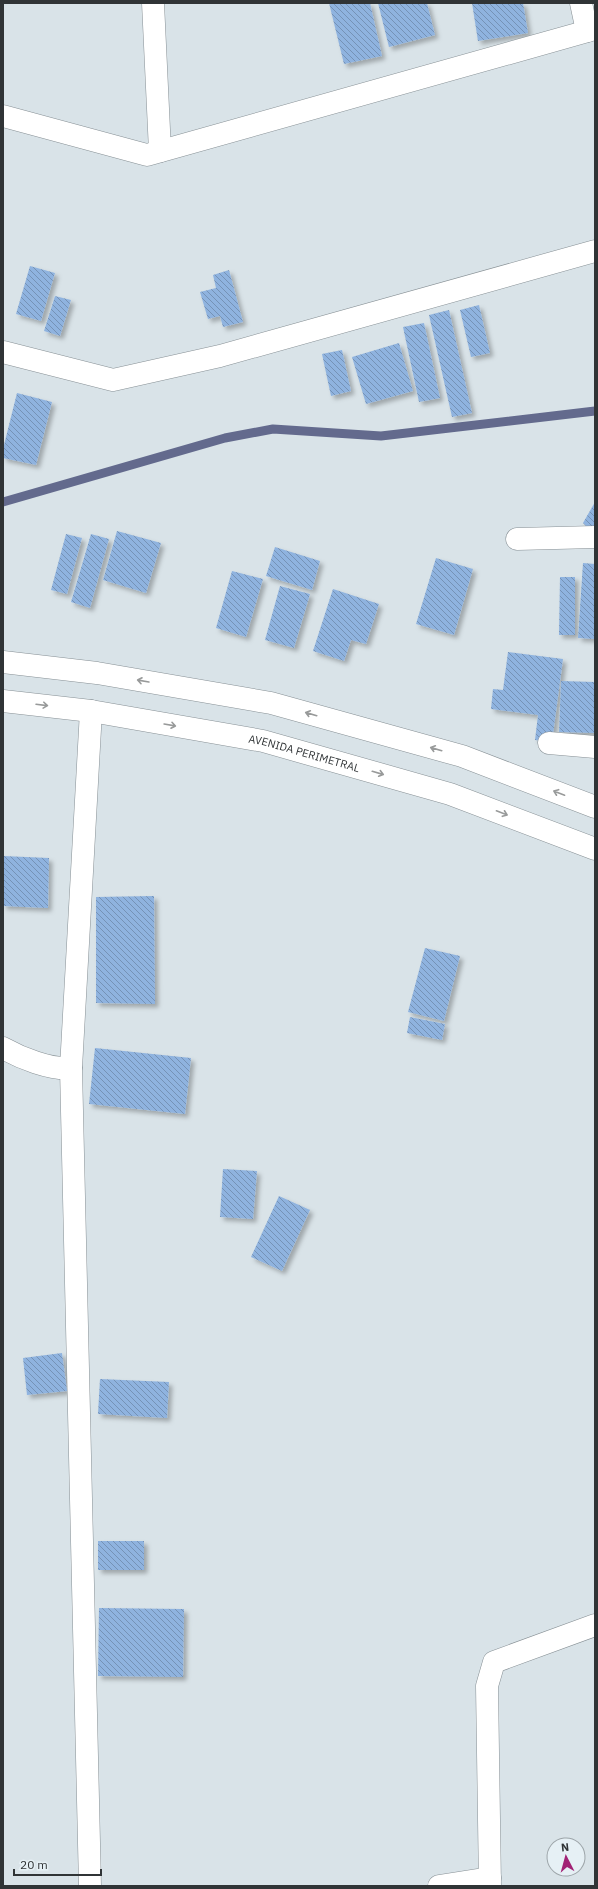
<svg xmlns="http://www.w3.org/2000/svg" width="598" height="1889" font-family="'IBM Plex Sans',sans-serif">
<defs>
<pattern id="building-back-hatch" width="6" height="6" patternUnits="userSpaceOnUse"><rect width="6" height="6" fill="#8fb3df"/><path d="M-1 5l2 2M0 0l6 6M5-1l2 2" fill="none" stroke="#7592b6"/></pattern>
<filter id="shadow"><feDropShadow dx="3.5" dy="3.5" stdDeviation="2" flood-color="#0004"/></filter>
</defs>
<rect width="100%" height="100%" fill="#d9e3e8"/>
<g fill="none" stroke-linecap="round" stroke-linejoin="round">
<path stroke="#636a8d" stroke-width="9" d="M3,502L225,438L273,429L381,436L595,411"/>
</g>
<g fill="url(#building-back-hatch)" filter="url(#shadow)">
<path d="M329,3H370L382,56L344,64Z"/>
<path d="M378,3H427L435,35L389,47Z"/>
<path d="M472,3H523L528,33L478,41Z"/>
<path d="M30,266L55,273L41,321L16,314Z"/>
<path d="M229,270L243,322L223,327L220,316L208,319L200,292L216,288L213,275Z"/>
<path d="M55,296L71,300L60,336L44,331Z"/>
<path d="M479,305L490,353L471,357L460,310Z"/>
<path d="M449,310L472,413L452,417L429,315Z"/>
<path d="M424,323L440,398L419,402L403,327Z"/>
<path d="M399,343L413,391L366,404L352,357Z"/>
<path d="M342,350L351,391L331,396L322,354Z"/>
<path d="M17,393L52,402L36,465L3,458V449Z"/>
<path d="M595,502V527H587L583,523Z"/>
<path d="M117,531L161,543L146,593L103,580Z"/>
<path d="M66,534L82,538L67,594L51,590Z"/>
<path d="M91,534L109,539L90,608L71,602Z"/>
<path d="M275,547L320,561L312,590L266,576Z"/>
<path d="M436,558L473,569L454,635L416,624Z"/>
<path d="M583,563L595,564V639L578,638Z"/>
<path d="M232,571L263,579L246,637L216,628Z"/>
<path d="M560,577H575V635H559Z"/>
<path d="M280,586L310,594L294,648L265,640Z"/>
<path d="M333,589L379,604L366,644L351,640L344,661L313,651Z"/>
<path d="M508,652L563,659L552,742L535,740L538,715L491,709L493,689L503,690Z"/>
<path d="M561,681L595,682V733L559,732Z"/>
<path d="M3,856L49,858L48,908L3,906Z"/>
<path d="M154,896L155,1004L96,1003V897Z"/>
<path d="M425,948L460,956L444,1021L408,1012Z"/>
<path d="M410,1017L445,1024L442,1040L407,1033Z"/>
<path d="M95,1048L191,1058L185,1114L89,1104Z"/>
<path d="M223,1169L257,1171L253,1219L220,1217Z"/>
<path d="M279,1196L310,1210L282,1271L251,1257Z"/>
<path d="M62,1353L67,1391L27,1395L23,1358Z"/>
<path d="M100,1379L169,1382L167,1418L98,1414Z"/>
<rect x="98" y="1541" width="46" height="29"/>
<path d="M99,1608L184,1609L183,1677L98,1676Z"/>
</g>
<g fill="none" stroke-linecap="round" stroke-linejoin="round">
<g stroke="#879095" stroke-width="23">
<g id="minor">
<path d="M153,3L160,151"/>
<path d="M581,3L587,31"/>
<path d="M3,116L147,155L595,29"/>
<path d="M3,352L113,380L220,356L595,251"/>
<path d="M517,539L595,537"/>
<path d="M549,743L595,747"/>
<path d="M3,1048C21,1058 50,1070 71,1068"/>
<path d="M90,1886L71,1068L91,711"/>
<path d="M439,1886L490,1878"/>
<path d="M490,1886L487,1686L494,1662L595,1625"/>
</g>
</g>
<g stroke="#879095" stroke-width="23">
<g id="major">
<path d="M3,662L97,673L271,703L462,756L595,807"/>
<path id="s1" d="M3,701L91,711L263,741L450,794L595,849"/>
</g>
</g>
<use href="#minor" stroke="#fff" stroke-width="22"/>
<use href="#major" stroke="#fff" stroke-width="22"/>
</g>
<defs><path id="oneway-shaft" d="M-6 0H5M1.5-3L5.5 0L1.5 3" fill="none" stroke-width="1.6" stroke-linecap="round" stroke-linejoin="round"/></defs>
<g stroke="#989a9a">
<use href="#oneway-shaft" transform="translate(143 681) rotate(-170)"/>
<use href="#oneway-shaft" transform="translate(42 705) rotate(7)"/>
<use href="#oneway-shaft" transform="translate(311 714) rotate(-164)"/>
<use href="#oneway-shaft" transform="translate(170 725) rotate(10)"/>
<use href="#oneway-shaft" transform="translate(436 749) rotate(-164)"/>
<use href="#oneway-shaft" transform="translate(378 773) rotate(16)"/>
<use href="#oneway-shaft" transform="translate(559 793) rotate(-159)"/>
<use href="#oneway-shaft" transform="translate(502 813) rotate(21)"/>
</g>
<g text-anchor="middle" stroke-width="3.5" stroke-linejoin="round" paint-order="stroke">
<g font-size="11" fill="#303436" stroke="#e6f0f5">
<text dy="4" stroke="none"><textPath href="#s1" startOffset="306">AVENIDA PERIMETRAL</textPath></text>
</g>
</g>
<rect width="598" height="1889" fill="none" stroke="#303436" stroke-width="8"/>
<g transform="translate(566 1857) rotate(354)"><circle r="19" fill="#e6f0f5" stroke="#9da5a9"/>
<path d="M0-3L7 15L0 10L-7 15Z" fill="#a12275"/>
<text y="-6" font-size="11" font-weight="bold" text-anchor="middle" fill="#303436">N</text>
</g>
<path d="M14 1869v6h87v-6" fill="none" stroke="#303436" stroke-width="2"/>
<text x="20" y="1869" font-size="12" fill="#303436" stroke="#e6f0f5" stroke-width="3" paint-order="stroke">20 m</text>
</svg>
